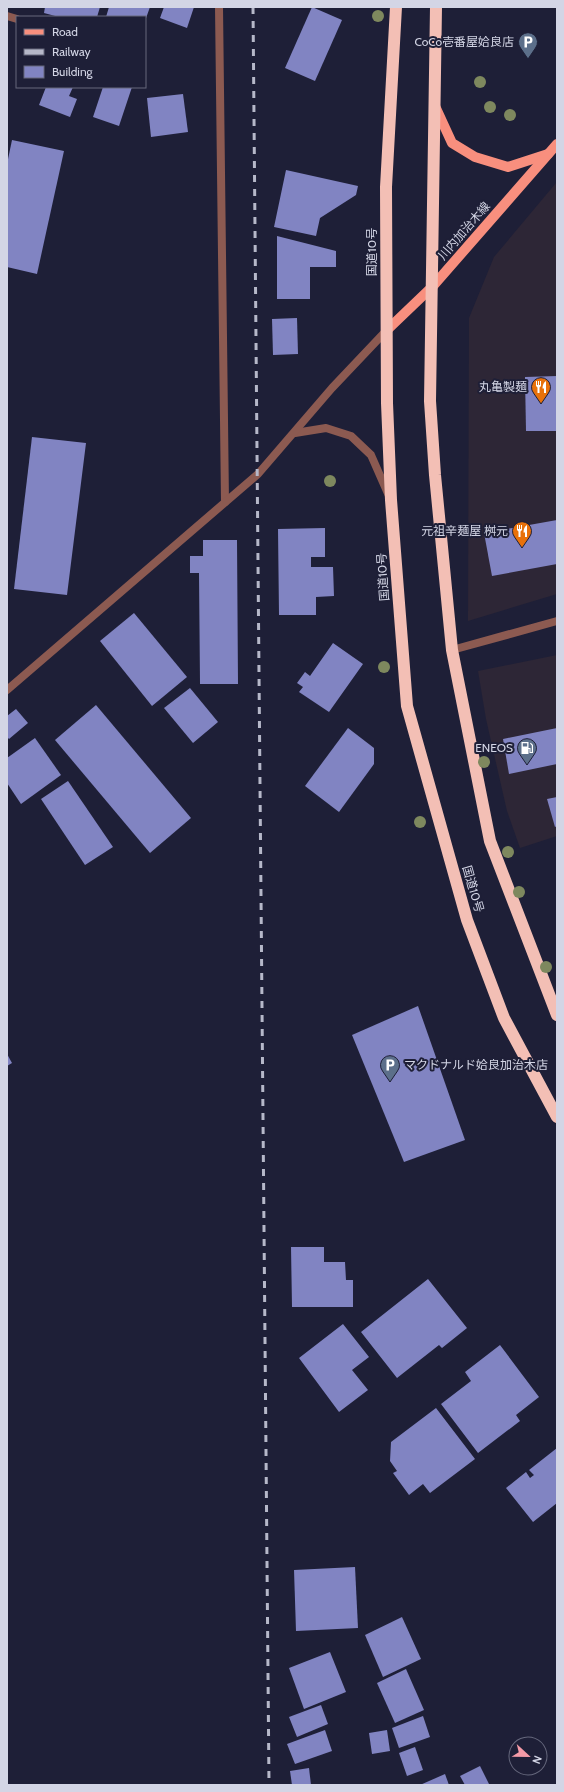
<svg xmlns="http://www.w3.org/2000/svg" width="564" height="1792" font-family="Cabin,'Noto Sans JP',sans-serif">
<rect width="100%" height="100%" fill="#1e1f37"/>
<g fill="#2d2636">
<path d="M556,183L557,594L468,621L469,318L494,257Z"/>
<path d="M557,655V836L520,848L507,811L486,719L478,671Z"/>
</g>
<g fill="#8184c2">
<path d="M45,7H100L97,17H59L44,13Z"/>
<path d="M109,7H150L145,21V17H106Z"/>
<path d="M164,7H194L187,28L160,18Z"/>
<path d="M312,7L342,20L315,81L285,68Z"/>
<path d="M46,87H73L69,96L77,99L70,117L39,105Z"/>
<path d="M103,87H132L119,126L93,117Z"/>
<path d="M183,94L188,132L151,137L147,98Z"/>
<path d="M12,140L64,151L37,274L7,267V164Z"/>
<path d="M286,170L358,186L356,195L320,218L316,236L274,227Z"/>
<path d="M277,236L336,251V267H310V299H277Z"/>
<path d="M297,318L298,354L273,355L272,319Z"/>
<path d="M557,376V431H526L525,377Z"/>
<path d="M32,437L86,443L67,595L14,589Z"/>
<path d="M557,520V564L492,576L484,533Z"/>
<path d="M325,528V557H311V567H333L334,596L316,597V615H279L278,529Z"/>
<path d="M203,540H237L238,684H200L199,573H190V556H203Z"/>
<path d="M134,613L187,677L152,706L100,641Z"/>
<path d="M333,643L363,664L329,712L299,692L303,687L297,683L305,672L310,676Z"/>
<path d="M190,688L218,722L193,743L164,708Z"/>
<path d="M96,705L191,818L150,853L55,740Z"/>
<path d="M16,709L28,723L9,739L7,737V716Z"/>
<path d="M348,728L374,748V764L339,812L305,786Z"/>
<path d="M557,728V764L509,774L503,739Z"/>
<path d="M35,738L61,775L21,804L7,783V758Z"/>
<path d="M68,781L113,847L85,865L41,799Z"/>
<path d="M557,797V826L555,827L547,799Z"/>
<path d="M418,1006L465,1140L404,1162L352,1035Z"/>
<path d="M7,1054L12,1063L7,1066Z"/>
<path d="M291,1247H324V1262H345L346,1280H353V1307H292Z"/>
<path d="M428,1279L467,1328L442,1348L439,1345L397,1378L361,1332Z"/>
<path d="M343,1324L369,1357L352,1370L368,1390L339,1412L299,1358Z"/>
<path d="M500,1345L539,1397L516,1415L520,1421L478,1453L441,1404L471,1381L465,1372Z"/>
<path d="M436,1408L475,1459L430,1493L423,1484L409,1495L393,1473L397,1471L390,1461L391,1442Z"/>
<path d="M557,1448V1503L533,1522L506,1488L526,1472L530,1478L534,1475L529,1470Z"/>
<path d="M355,1567L358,1628L296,1631L294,1570Z"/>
<path d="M402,1617L421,1659L383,1677L365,1635Z"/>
<path d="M330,1652L346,1692L304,1709L289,1668Z"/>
<path d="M406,1669L424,1710L395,1723L377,1683Z"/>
<path d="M321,1705L328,1724L297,1737L289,1717Z"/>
<path d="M423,1716L430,1737L399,1748L392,1728Z"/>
<path d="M325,1730L332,1751L295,1764L287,1744Z"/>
<path d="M387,1730L390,1751L372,1754L369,1733Z"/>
<path d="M415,1747L423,1770L407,1776L399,1753Z"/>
<path d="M480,1766L489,1784L465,1785L460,1776Z"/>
<path d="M309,1768L311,1785H292L290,1771Z"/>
<path d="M445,1774L449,1785H420Z"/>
</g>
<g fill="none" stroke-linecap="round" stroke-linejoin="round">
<path stroke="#8c5a51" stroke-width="8" d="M452,650L557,621"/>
<g stroke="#8c5a51" stroke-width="8">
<path d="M219,7L225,502"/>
<path d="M7,16L17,19"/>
<path d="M295,433L326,428L351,436L371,455L389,496"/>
<path d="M7,690L258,474L332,388L386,331"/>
</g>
<g stroke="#f88f7e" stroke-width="10">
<path d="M435,106L452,143L475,157L508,167L548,154"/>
<path d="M386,331L433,286L557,144"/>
</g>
<g stroke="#f3bfb5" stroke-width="12">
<path d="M396,7L386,187L387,403L391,500L407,706L467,920L504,1018L557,1117"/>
<path d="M436,7L430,401L435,475L452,650L490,841L557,1015"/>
</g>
<path stroke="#b6b8c9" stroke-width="3" stroke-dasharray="7 7" stroke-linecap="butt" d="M253,7L269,1785"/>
</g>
<g fill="#7e885e">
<circle cx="378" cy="16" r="6"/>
<circle cx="480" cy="82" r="6"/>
<circle cx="490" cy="107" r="6"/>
<circle cx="510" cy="115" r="6"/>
<circle cx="330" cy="481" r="6"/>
<circle cx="384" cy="667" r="6"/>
<circle cx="484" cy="762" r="6"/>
<circle cx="420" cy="822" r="6"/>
<circle cx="508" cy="852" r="6"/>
<circle cx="519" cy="892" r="6"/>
<circle cx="546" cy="967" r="6"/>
</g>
<defs>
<g id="parking-pin" transform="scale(1)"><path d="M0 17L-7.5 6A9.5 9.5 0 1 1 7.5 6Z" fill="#5c6f8a" stroke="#1e1f37"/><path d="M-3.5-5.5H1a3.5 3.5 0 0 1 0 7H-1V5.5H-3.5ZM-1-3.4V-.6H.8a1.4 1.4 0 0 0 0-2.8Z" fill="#fff"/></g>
<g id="restaurant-pin" transform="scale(1)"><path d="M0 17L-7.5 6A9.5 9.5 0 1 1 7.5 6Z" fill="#e8710a" stroke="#1e1f37"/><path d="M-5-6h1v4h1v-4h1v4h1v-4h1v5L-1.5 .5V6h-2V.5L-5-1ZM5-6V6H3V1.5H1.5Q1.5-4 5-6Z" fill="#fff"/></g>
<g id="fuel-pin" transform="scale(1)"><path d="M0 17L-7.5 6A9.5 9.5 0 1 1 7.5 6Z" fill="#5c6f8a" stroke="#1e1f37"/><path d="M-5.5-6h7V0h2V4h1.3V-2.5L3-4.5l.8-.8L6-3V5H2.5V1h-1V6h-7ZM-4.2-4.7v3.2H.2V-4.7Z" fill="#fff"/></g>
</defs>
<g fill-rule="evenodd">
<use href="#parking-pin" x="528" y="42"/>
<use href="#restaurant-pin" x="541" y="387"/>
<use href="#restaurant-pin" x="522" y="531"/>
<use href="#fuel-pin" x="527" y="748"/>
<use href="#parking-pin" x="390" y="1065"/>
</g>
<g text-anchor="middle" stroke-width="4" stroke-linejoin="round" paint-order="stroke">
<g font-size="12" fill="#d3d5e5" stroke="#1e1f37" text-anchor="end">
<text x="514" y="46">CoCo壱番屋姶良店</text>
<text x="527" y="391">丸亀製麺</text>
<text x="508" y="535">元祖辛麺屋 桝元</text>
<text x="513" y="752">ENEOS</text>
<text x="404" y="1069" text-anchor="start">マクドナルド姶良加治木店</text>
</g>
<g font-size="12" fill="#d3d5e5" stroke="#1e1f37">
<text transform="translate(464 231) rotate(-49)" y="4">川内加治木線</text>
<text transform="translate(372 252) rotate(-90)" y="4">国道10号</text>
<text transform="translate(383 577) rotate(-94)" y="4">国道10号</text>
<text transform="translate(473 889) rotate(74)" y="4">国道10号</text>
</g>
</g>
<rect width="564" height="1792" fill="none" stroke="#d3d5e5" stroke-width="16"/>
<rect x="16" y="16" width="130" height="72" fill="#1e1f37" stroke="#66687d"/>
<rect x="24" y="29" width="20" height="6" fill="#f88f7e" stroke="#66687d"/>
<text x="52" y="36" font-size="12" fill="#d3d5e5">Road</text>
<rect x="24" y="49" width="20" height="6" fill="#b6b8c9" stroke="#66687d"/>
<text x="52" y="56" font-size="12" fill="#d3d5e5">Railway</text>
<rect x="24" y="66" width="20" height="12" fill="#8184c2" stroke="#66687d"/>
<text x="52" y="76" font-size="12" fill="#d3d5e5">Building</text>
<g transform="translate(528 1756) rotate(112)"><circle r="19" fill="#1e1f37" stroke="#66687d"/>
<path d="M0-3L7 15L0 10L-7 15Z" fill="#f49aa7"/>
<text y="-6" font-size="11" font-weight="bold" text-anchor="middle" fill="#d3d5e5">N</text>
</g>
</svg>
